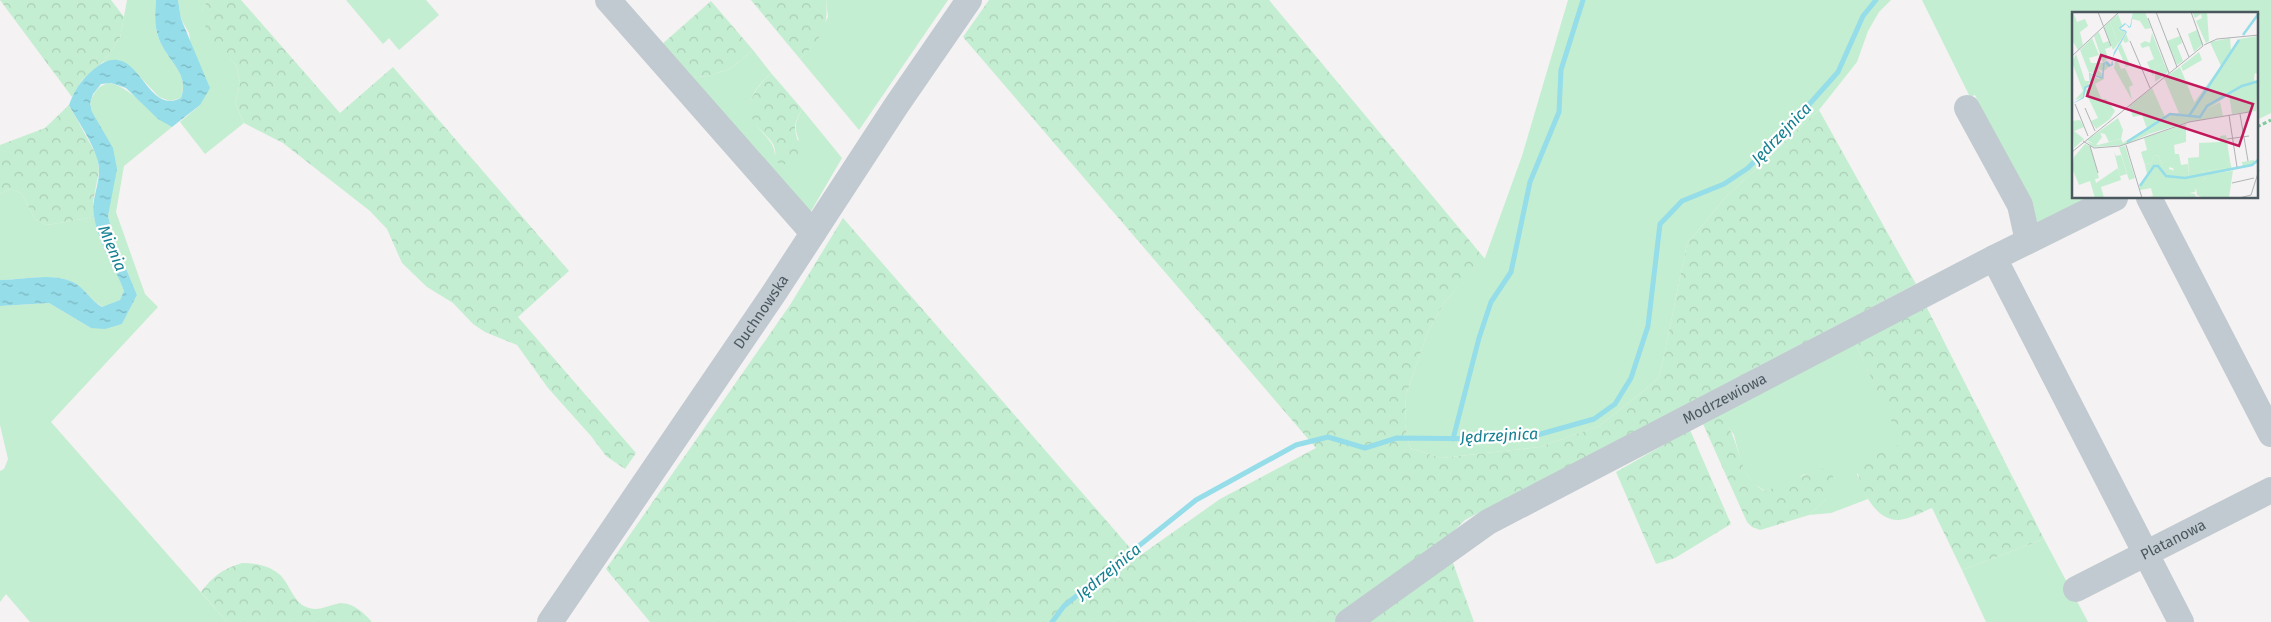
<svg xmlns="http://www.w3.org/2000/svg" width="2271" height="622" font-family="'Fira Sans',sans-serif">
<defs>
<pattern id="forest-crowns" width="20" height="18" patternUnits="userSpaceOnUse" patternTransform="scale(1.25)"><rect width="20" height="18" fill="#c4eed1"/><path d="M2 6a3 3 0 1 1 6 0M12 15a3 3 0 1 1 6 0" fill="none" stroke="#aaceb6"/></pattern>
<pattern id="water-ripples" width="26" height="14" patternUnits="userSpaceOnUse" patternTransform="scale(1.25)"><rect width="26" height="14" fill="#94dde9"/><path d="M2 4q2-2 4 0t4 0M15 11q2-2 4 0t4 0" fill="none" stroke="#7bb6c0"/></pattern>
</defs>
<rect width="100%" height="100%" fill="#f4f2f2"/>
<g fill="#c4eed1">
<path d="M127,0H156C155,14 154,26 159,39C168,62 190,73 181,98L170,101L159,97L132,68L119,60L103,62L120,38Z"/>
<path d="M178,0H208L202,10L212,41L236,65L240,83L235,103L244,123L205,154L180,122L200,105L189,33L181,19Z"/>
<path d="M346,0H426L439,15L399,50L389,38L383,44Z"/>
<path d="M826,0H948L859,130L800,59L813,45L828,17Z"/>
<path d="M1568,0H1891L1879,12L1868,31L1857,62L1819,110L1725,198L1687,244L1662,365L1659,377L1646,389L1599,426L1540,447L1441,458L1410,448L1405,424L1406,395L1427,334L1445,301L1485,258L1522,156Z"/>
<path d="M1922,0H2271V113L2257,120V14H2074V198H2095L2031,228L2027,208L1975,95L1970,97Z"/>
<path d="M753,50L771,73C751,92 741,107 762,132C769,140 774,144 775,155L799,140C793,127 796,121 802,109L842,158L810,213L687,78L708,76L730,69Z"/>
<path d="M110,83C135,90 150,114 172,127L124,166L116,212L145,294L158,307L51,422L227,622H30L6,594L0,602V471L4,469L8,459L0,425V306L49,303L91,328L122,324L137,295L115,242L108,216L111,196L90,103C94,92 98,85 110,83Z"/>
<path d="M9,189L21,193L35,219L47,225L94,217C101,243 115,266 124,291L120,300L103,307C91,301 84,287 73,282C50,272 24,280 0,280V194Z"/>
<path d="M1855,343L1903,444L1857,474L1868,499L1831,513L1809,515L1826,499L1805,474L1785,485L1765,491L1753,483L1742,466L1734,435L1720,415Z"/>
<path d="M2044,539L2088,622H1986L1962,570Z"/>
</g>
<g fill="url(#forest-crowns)">
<path d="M0,0H111L124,17L120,38L103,62L82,80L72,97Z"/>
<path d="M208,0H241L340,113L393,67L569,271L518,317L636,453L625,469L606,456L591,436L548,388L517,345L485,332L473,324L453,303L427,287L402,263L387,229L370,211L283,143L244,123L235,103L240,83L236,65L211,41L204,23L202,10Z"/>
<path d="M751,0H826C829,29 820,39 800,59Z"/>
<path d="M989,0H1269L1485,259L1445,301L1427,334L1406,395L1405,424L1410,448L1441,458L1540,447L1599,426L1646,389L1659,377L1662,365L1687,244L1725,198L1819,110L1916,284L1465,520L1431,553L1334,622H650L606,569L790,305L843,218L1138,557L1220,499L1316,448L963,37Z"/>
<path d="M711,1L753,50L730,69L708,76L687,78L660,46Z"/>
<path d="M771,73L802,109C799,115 795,121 795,128C796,145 813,159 780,165C773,158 777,151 773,144C768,136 760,131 755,123C741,104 758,86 771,73Z"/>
<path d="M69,105L97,156L99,171L93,202L94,217L47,225L35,219L21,193L9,189L0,194V145L45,128Z"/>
<path d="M1925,304L2044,539L1962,570L1932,508C1922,512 1910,519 1899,520C1873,521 1858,484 1856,462L1902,444L1855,343Z"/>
<path d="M1720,415C1743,439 1733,471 1764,491C1785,485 1803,474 1824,468L1833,476L1832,488L1826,499L1809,515L1760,530L1752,527L1747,522L1703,424Z"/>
<path d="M1690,430L1731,524L1675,558L1656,564L1616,472Z"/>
<path d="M1452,560L1474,622H1369Z"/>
<path d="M242,563C255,563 268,565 279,574C290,583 293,604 309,608C319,611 327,606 336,604C351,600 363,612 372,622H227L201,592C213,576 223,569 242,563Z"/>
</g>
<path fill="url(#water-ripples)" d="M156,0H178L181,19L210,88L200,105L172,127L158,119L126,88L111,83L101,84L93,94L90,103L92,112L113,148L117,169L108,216L115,242L137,295L122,324L105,329L91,328L49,303L0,306V280C24,280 50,272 73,282C84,287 91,301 102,307L120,300L124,291C115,266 98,243 94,216C91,200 99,187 99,171C100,152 78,122 69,105C74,91 81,80 93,70C134,35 142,101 170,101C174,101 178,99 181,98C190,73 168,62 159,39C154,26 155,14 156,0Z"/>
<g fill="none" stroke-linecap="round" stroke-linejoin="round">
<g stroke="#94dde9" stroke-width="5">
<path d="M1453,439L1479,338L1491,302L1511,272L1530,182L1559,112L1561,70L1583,0"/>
<path d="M1052,622L1064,606L1196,500L1296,445L1328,437L1365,448L1397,438L1498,439L1530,437L1594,419L1615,404L1631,378L1648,326L1660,224L1682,201L1724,184L1748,168L1797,118L1838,72L1863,16L1876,0"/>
</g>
<path stroke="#7ecb9f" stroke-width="3" stroke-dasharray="4 2.5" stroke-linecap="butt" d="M2257,127L2271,120"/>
<g stroke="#c1cad0" stroke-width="26">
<path d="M608,0L813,233"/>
<path d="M1967,108L2020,205L2028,241"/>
<path d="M2149,198L2271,434"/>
<path d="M1994,258L2181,622"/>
<path id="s1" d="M2076,589L2271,490"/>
<path id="s2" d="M550,622L774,293L896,106L969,0"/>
<path id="s3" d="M1348,622L1488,522L1994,258L2115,198"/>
</g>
</g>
<g text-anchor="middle" stroke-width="4.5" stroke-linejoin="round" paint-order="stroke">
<g font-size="15" fill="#4b575f" stroke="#fff">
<text dy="5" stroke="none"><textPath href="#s2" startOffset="375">Duchnowska</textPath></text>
<text dy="5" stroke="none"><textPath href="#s3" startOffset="439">Modrzewiowa</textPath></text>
<text dy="5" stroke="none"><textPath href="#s1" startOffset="109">Platanowa</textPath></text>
</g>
<g font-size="16" font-style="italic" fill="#148092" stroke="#fff">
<text transform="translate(1781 133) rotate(-46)" y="6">Jędrzejnica</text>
<text transform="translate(113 248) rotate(67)" y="6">Mienia</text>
<text transform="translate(1499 435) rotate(-3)" y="6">Jędrzejnica</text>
<text transform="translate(1108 571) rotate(-39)" y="6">Jędrzejnica</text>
</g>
</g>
<g transform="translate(2072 12)">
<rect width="186" height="186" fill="#f4f2f2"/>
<path d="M1,0L5,10L13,7L16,14L8,20L11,33L6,38L0,28ZM120,0H135L137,29L134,31L124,9L130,6L129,2L123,6ZM46,2L50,13L47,18L54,20L46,32L38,9ZM125,18L131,32L122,40L116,22ZM54,22L57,29L53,31L51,28L49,32L58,53L54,55L46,37ZM186,24V62L183,61L182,66L183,70L186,68L184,99L160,102L157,83L137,96L131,105L113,103L149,54L138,30L158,26L159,38L167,27ZM35,51L37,55L32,59V67L23,72L38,107L24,117L19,109L26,106L13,79L19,74L18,62L27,67L30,65L18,60L25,56L31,63L32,52ZM92,51L96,60L83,70V56ZM8,108L12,115L2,119L12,127L2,136L0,109ZM75,116L77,122L52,133L21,135L14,129L26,133L49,127L51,131ZM154,123L158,149L155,156L128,160L133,167L136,162L159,159L171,155L170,150L182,148V153L161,158L157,186H132L125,183L124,176L123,180L117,181L123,182L124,186H74L81,184L79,176L68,178L67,173L75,162L73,153L79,151L82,144L86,143L90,152L97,144V157L117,164L116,146L127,145V131L148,130V124ZM42,139L44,144L49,143L55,162L48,164Z" fill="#c4eed1"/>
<path d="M61,0H73L79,16L73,17L68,9L60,7ZM38,9L46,32L41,38L32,15ZM27,20L31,31L37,29L39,35L33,37L36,46L31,51L22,24ZM80,21L92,51L83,56L81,64L75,50L82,47L77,34L70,36L68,32L73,29L78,31ZM108,24L110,31L105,34L111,49L105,53L95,29ZM20,26L27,43L17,46L19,51H31L32,55L30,59L25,56L17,61L8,38ZM127,40L130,48L111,59L109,54ZM4,42L13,69H18L11,85L3,88L11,79L0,50ZM44,46L49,57L53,56L61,73L57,75L60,88L42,56ZM108,55L123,92L114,104L131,105L137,96L148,90L151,104L116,110L77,122L70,103L61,105L57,94L80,76L93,105L107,101L92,66ZM29,87H34L43,99L38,107ZM46,106L51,118L49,127L37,130L33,122L28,121L30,125L24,133L15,128ZM114,112V130L102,133L103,142H107L109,153L116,152L117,164H123H103L101,156L96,155L97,145L90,152L86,143L82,144L79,151L73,153L69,140L75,138L72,126ZM13,132L18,134L27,166L23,167L24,171L46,156L49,168L29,175L32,186H23L18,169L7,173L0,156L2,145ZM53,134L63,166L57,168L47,135ZM158,149L160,158L136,162L135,167L127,163L128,160L154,156Z" fill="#c4eed1"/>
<path d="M61,0L59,15L57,16L54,12L48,17L53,18L55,20L40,47L41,53L37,55L33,51L31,65L30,67L18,62L19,74L14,76L12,86L0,92L11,85L12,75L18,72L17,61L30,65L31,51L35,49L39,53L42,40L54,20L48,18L47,16L53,11L58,15Z" fill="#94dde9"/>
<path fill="none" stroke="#94dde9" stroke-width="2.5" d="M171,23L187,1M117,104L167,28M55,130L98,102L128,105L135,94L170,74L187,69M68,174L82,154H86L94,164L113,166L180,153L186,148"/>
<path fill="none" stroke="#b0b4b7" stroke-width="1" d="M26,0L39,34M84,0L105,55M76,6L97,61M105,16L117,45M58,29L78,76M132,33L145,27L187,23M0,44L47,0M3,92L16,124M13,96L23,119M168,102L176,149M157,103L165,155M155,127L177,124M11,129L22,136L48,134L117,110L177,100M54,133L70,186M18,134L26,161M0,140L131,34L119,0M160,171L182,166M167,186L179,183L187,158"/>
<path fill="#c2185b" fill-opacity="0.15" stroke="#c2185b" stroke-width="2.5" d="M29,43L181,92L167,134L15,84Z"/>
<rect width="186" height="186" fill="none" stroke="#4b575f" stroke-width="2.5"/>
</g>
</svg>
